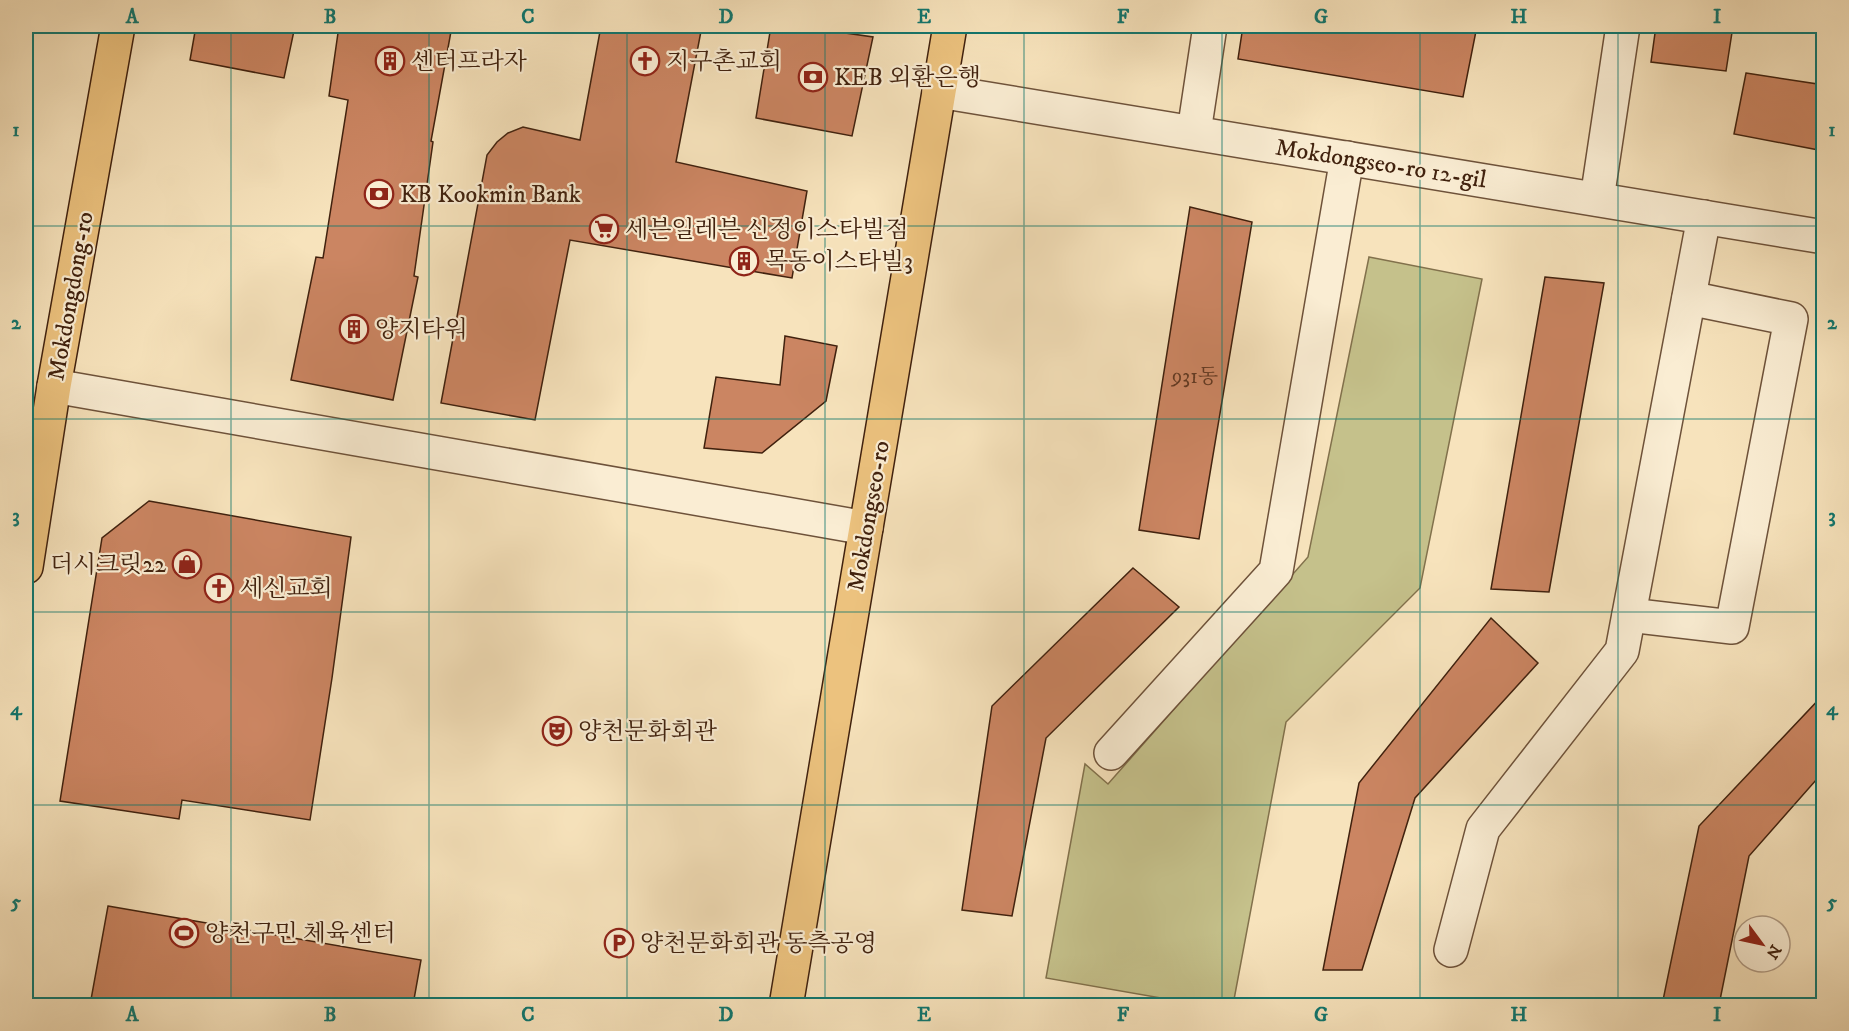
<svg xmlns="http://www.w3.org/2000/svg" width="1849" height="1031" font-family="'IM FELL DW Pica','Noto Serif KR',serif">
<rect width="100%" height="100%" fill="#f7e3bc"/>
<filter id="stains"><feTurbulence type="fractalNoise" baseFrequency=".00333" numOctaves="4"/><feColorMatrix values="0 0 0 0 .2 0 0 0 0 .09 0 0 0 0 .02 0 0 0 .5 -.17"/></filter>
<radialGradient id="worn" r=".72"><stop offset=".6" stop-color="#630" stop-opacity="0"/><stop offset="1" stop-color="#630" stop-opacity=".3"/></radialGradient>
<path fill="#c5c18b" stroke="#82714c" stroke-width="1.5" d="M1369,257L1482,279L1420,588L1286,722L1233,1005H1201L1046,978L1085,764L1108,784L1308,557Z"/>
<g fill="#cb8562" stroke="#40210e" stroke-width="1.5">
<path d="M196,26H295L284,78L190,60Z"/>
<path d="M339,26H452L431,141L433,142L414,276L418,277L393,400L291,380L316,257L323,258L348,100L329,96Z"/>
<path d="M601,26H702L676,162L807,191L792,278L570,240L535,420L441,403L487,155L497,142L508,133L523,127L580,140Z"/>
<path d="M771,26H796L873,37L852,136L756,118Z"/>
<path d="M1243,26H1477L1463,97L1238,59Z"/>
<path d="M1656,26H1733L1726,71L1651,62Z"/>
<path d="M1746,73L1824,85V151L1734,134Z"/>
<path d="M1190,207L1252,222L1199,539L1139,530Z"/>
<path d="M1545,277L1604,283L1549,592L1491,589Z"/>
<path d="M785,336L837,346L826,401L762,453L704,448L716,377L780,385Z"/>
<path d="M149,501L351,537L332,678L310,820L182,800L179,819L60,801L102,538Z"/>
<path d="M1133,568L1179,607L1046,738L1012,916L962,910L992,706Z"/>
<path d="M1491,618L1538,663L1415,798L1362,970H1323L1359,783Z"/>
<path d="M1824,694V771L1749,856L1719,1005H1662L1699,826Z"/>
<path d="M108,906L421,960L413,1005H90Z"/>
</g>
<g fill="none" stroke-linecap="round" stroke-linejoin="round">
<g stroke="#6e523a" stroke-width="36">
<g id="minor">
<path d="M939,91L1824,237"/>
<path d="M1194,132L1210,26"/>
<path d="M1597,199L1623,26"/>
<path d="M54,386L866,528"/>
<path d="M1629,615L1732,627L1791,319L1689,298"/>
<path d="M1111,753L1276,571L1347,158"/>
<path d="M1451,950L1483,829L1622,651L1704,217"/>
</g>
</g>
<g stroke="#40210e" stroke-width="36">
<g id="major">
<path d="M26,567L54,386L118,26"/>
<path d="M786,1006L950,26"/>
</g>
</g>
<use href="#minor" stroke="#faedd3" stroke-width="33"/>
<use href="#major" stroke="#ecc27e" stroke-width="33"/>
</g>
<path fill="none" stroke="#0f766e" stroke-width="1.5" stroke-opacity="0.55" d="M231,26V1006M429,26V1006M627,26V1006M825,26V1006M1024,26V1006M1222,26V1006M1420,26V1006M1618,26V1006M26,226H1824M26,419H1824M26,612H1824M26,805H1824"/>
<defs>
<g id="building-ring" transform="scale(1.5)"><circle r="9.5" fill="#faedd3" stroke="#8f2418" stroke-width="1.5"/><path d="M-4-6H4V6H1V3H-1V6H-4ZM-2.5-4.3h1.7v1.8h-1.7ZM.8-4.3h1.7v1.8H.8ZM-2.5-1h1.7V.8h-1.7ZM.8-1h1.7V.8H.8Z" fill="#8f2418"/></g>
<g id="church-ring" transform="scale(1.5)"><circle r="9.5" fill="#faedd3" stroke="#8f2418" stroke-width="1.5"/><path d="M-1.2-6h2.4v3.5h3.3v2.4h-3.3V6h-2.4V-.1h-3.3v-2.4h3.3Z" fill="#8f2418"/></g>
<g id="bank-ring" transform="scale(1.5)"><circle r="9.5" fill="#faedd3" stroke="#8f2418" stroke-width="1.5"/><path d="M-6-4H6V4H-6ZM0-2.3a2.3 2.3 0 1 0 0 4.6a2.3 2.3 0 1 0 0-4.6Z" fill="#8f2418"/></g>
<g id="supermarket-ring" transform="scale(1.5)"><circle r="9.5" fill="#faedd3" stroke="#8f2418" stroke-width="1.5"/><path d="M-6-5.5h2.5l.6 2H6L4.5 2H-2.5L-4.4-4H-6ZM-1.5 3.2a1.3 1.3 0 1 0 .1 0ZM3 3.2a1.3 1.3 0 1 0 .1 0Z" fill="#8f2418"/></g>
<g id="shop-ring" transform="scale(1.5)"><circle r="9.5" fill="#faedd3" stroke="#8f2418" stroke-width="1.5"/><path d="M-5-2.5h2.3a2.7 3.5 0 0 1 5.4 0H5L5.5 6h-11ZM-1.5-2.5h3a1.5 2.3 0 0 0-3 0Z" fill="#8f2418"/></g>
<g id="theatre-ring" transform="scale(1.5)"><circle r="9.5" fill="#faedd3" stroke="#8f2418" stroke-width="1.5"/><path d="M-5-5.5Q0-4 5-5.5V0Q5 5 0 6Q-5 5-5 0ZM-3.3-2.5H-1v1.5H-3.3ZM1-2.5H3.3v1.5H1ZM-2.8 1Q0 5.5 2.8 1Z" fill="#8f2418"/></g>
<g id="stadium-ring" transform="scale(1.5)"><circle r="9.5" fill="#faedd3" stroke="#8f2418" stroke-width="1.5"/><path d="M0-5a6.5 5 0 1 0 0 10a6.5 5 0 1 0 0-10ZM-3.5-1.8h7v3.6h-7Z" fill="#8f2418"/></g>
<g id="parking-ring" transform="scale(1.5)"><circle r="9.5" fill="#faedd3" stroke="#8f2418" stroke-width="1.5"/><path d="M-3.5-5.5H1a3.5 3.5 0 0 1 0 7H-1V5.5H-3.5ZM-1-3.4V-.6H.8a1.4 1.4 0 0 0 0-2.8Z" fill="#8f2418"/></g>
</defs>
<g fill-rule="evenodd">
<use href="#building-ring" x="390" y="61"/>
<use href="#church-ring" x="645" y="61"/>
<use href="#bank-ring" x="813" y="77"/>
<use href="#bank-ring" x="379" y="194"/>
<use href="#supermarket-ring" x="604" y="229"/>
<use href="#building-ring" x="744" y="261"/>
<use href="#building-ring" x="354" y="329"/>
<use href="#shop-ring" x="187" y="564"/>
<use href="#church-ring" x="219" y="588"/>
<use href="#theatre-ring" x="557" y="731"/>
<use href="#stadium-ring" x="184" y="933"/>
<use href="#parking-ring" x="619" y="943"/>
</g>
<g text-anchor="middle" stroke-width="4.5" stroke-linejoin="round" paint-order="stroke">
<g font-size="21" fill="#633a23">
<text x="1195" y="383">931동</text>
</g>
<g font-size="24" fill="#40210e" stroke="#faedd3" text-anchor="start">
<text x="411" y="69">센터프라자</text>
<text x="666" y="69">지구촌교회</text>
<text x="834" y="85">KEB 외환은행</text>
<text x="400" y="202">KB Kookmin Bank</text>
<text x="625" y="237">세븐일레븐 신정이스타빌점</text>
<text x="765" y="269">목동이스타빌3</text>
<text x="375" y="337">양지타워</text>
<text x="166" y="572" text-anchor="end">더시크릿22</text>
<text x="240" y="596">세신교회</text>
<text x="578" y="739">양천문화회관</text>
<text x="205" y="941">양천구민 체육센터</text>
<text x="640" y="951">양천문화회관 동측공영</text>
</g>
<g font-size="24" fill="#40210e" stroke="#faedd3">
<text transform="translate(1381 163) rotate(9)" y="8">Mokdongseo-ro 12-gil</text>
<text transform="translate(70 296) rotate(-80)" y="8">Mokdongdong-ro</text>
<text transform="translate(868 516) rotate(-80)" y="8">Mokdongseo-ro</text>
</g>
</g>
<rect width="1849" height="1031" fill="none" stroke="#f7e3bc" stroke-width="66"/>
<g transform="translate(1762 944) rotate(123)"><circle r="28" fill="#faedd3" stroke="#b09b84" stroke-width="1.5"/>
<path d="M0-4.5L10 22L0 15L-10 22Z" fill="#8f2418"/>
<text y="-9" font-size="16" font-weight="bold" text-anchor="middle" fill="#40210e">N</text>
</g>
<rect x="33" y="33" width="1783" height="965" fill="none" stroke="#0f766e" stroke-width="2"/>
<g font-size="20" text-anchor="middle" font-weight="bold" fill="#0f766e">
<text x="132" y="23">A</text>
<text x="330" y="23">B</text>
<text x="528" y="23">C</text>
<text x="726" y="23">D</text>
<text x="924" y="23">E</text>
<text x="1123" y="23">F</text>
<text x="1321" y="23">G</text>
<text x="1519" y="23">H</text>
<text x="1717" y="23">I</text>
<text x="16" y="136">1</text>
<text x="1832" y="136">1</text>
<text x="16" y="329">2</text>
<text x="1832" y="329">2</text>
<text x="16" y="522">3</text>
<text x="1832" y="522">3</text>
<text x="16" y="715">4</text>
<text x="1832" y="715">4</text>
<text x="16" y="908">5</text>
<text x="1832" y="908">5</text>
<text x="132" y="1021">A</text>
<text x="330" y="1021">B</text>
<text x="528" y="1021">C</text>
<text x="726" y="1021">D</text>
<text x="924" y="1021">E</text>
<text x="1123" y="1021">F</text>
<text x="1321" y="1021">G</text>
<text x="1519" y="1021">H</text>
<text x="1717" y="1021">I</text>
</g>
<rect width="100%" height="100%" filter="url(#stains)"/>
<rect width="100%" height="100%" fill="url(#worn)"/>
</svg>
